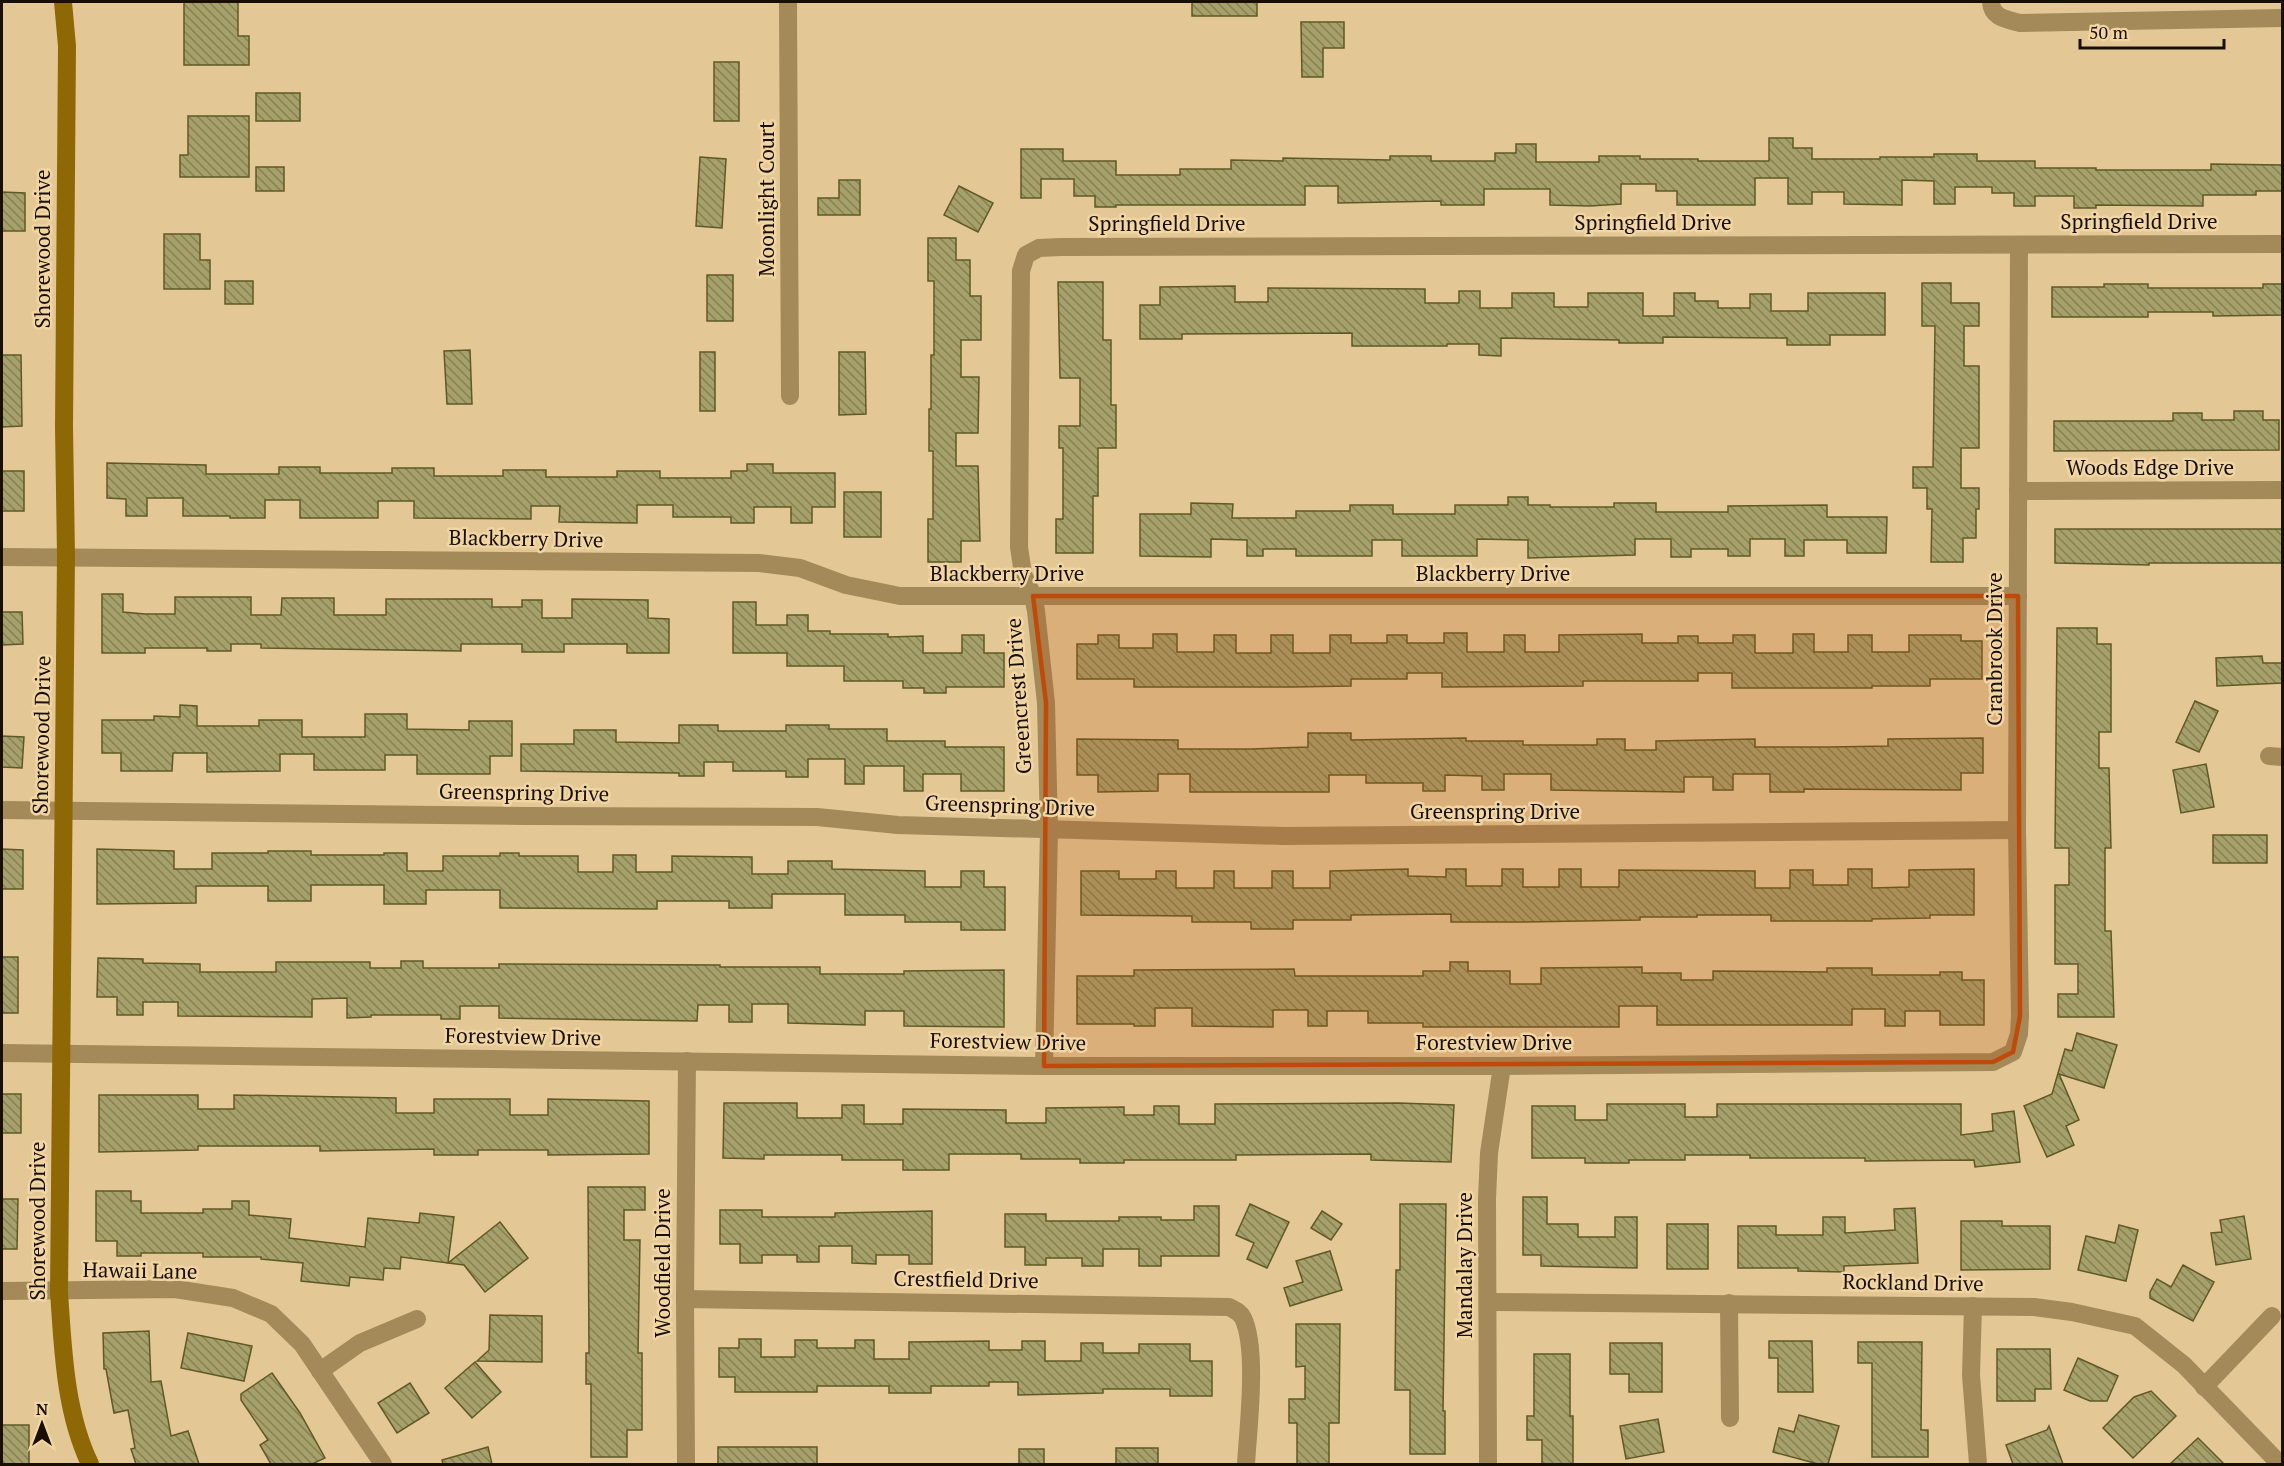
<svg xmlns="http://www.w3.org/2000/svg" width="2284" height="1466" font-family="'PT Serif',serif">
<defs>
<pattern id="building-back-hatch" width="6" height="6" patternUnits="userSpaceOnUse" patternTransform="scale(1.5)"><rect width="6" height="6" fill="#a6a06a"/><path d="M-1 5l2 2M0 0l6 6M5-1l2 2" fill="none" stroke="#868155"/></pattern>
</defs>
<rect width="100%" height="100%" fill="#e3c895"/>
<g fill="url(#building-back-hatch)" stroke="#605925" stroke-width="1.5">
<path d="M184,2H238V36H249V65H184Z"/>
<rect x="1192" y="2" width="65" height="14"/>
<path d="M1301,22H1344V48H1323V77H1302Z"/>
<rect x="714" y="62" width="25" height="59"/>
<rect x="256" y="93" width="44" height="28"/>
<path d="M188,116H249V177H180V155H188Z"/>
<path d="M1769,138H1793V148H1812V159H1880V157H1934V154H1977V161H2035V168H2096V170H2211V164L2283,165V191H2256V195H2203V206L2096,205V208H2074V196H2035V206H2014V193H1992V187H1955V204H1934V181L1902,180V205L1844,204V192H1812V204H1788V178H1755V205H1677V191H1656V184H1621V204L1590,206L1550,205V189H1484V205H1441V201L1338,203V186H1305V205H1116V207H1095V196H1074V179H1041V198H1021V149H1063V161H1116V175H1180V169H1231V160L1283,161V158L1390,160V156H1431V161H1495V153H1516V144H1536V162H1599V156H1640V159H1698V161H1769Z"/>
<path d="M700,157L726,159L722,228L696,226Z"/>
<rect x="256" y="167" width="28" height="24"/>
<path d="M839,180H860V215H818V198H839Z"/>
<path d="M959,186L993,203L978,232L944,215Z"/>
<path d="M2,192L25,193V231H2Z"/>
<path d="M164,234H200V260H210V289H164Z"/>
<path d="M928,238H956V260H970V296H981V340H961V377H979L978,433H956V466H978L980,541H961V562H928V519H933V451H929V409H931V355H934V281H928Z"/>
<rect x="707" y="275" width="26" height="46"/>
<rect x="225" y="281" width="28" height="23"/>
<path d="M1058,282H1103V340H1111V405H1116V448H1098V496H1093V553H1056V519H1063V448H1059V426H1080V378H1060Z"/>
<path d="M1922,283H1951V303H1979V326H1964V366H1979V448H1961V488H1979V509H1976V538H1963V562H1931L1932,509H1927V488H1913V467H1933L1935,326H1922Z"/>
<path d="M2104,284H2148V288H2263V284H2283V315L2213,316V312H2148V317H2052V287H2104Z"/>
<path d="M1235,286V302H1268V288L1425,289V303H1459V291H1480V308H1512V293H1554V307H1588V293H1643V316H1674V293H1695V301H1718V308H1750V294H1771V311H1808V293H1885V335H1830V345H1787V338L1663,337V343H1619V340L1501,338V356L1479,355V344H1447V346H1352V333L1182,334V339H1140V305H1160V287Z"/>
<path d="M470,350L472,404H447L444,351Z"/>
<rect x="700" y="352" width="15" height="59"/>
<path d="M839,352H865L866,414L839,415Z"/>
<path d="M2,355H21L22,426L2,427Z"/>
<path d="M2234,411H2263V420H2279V450L2054,451V421H2173V413H2202V420H2234Z"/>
<path d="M107,463L206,465V474H279V467H320V473H392V468H434V476H503V470H546V477H617V471H660V478H731V471H747V464H773V473H835V507H812V523H791V507H754V523H731V517H673V505H637V523L559,522L560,506H531V519L414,518V501H378V518H300V500H265V518H230V516H183V498H147V516H126V499L107,498Z"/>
<rect x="2" y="471" width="22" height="40"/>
<rect x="844" y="492" width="37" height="45"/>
<path d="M1508,497H1528V505H1550V507H1614V503H1656V512H1728V506L1827,505V517H1887L1886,553H1847V540H1804V556H1785V539H1750V556H1728V549H1691V557H1671V539H1635V555L1528,558V540L1477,539V556H1402V540H1372V556H1296V549H1263V556H1247V540L1211,539V557L1140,556V514H1191V503L1233,504L1232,518H1296V511H1350V505H1393V514H1455V505H1508Z"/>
<path d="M2055,529H2283V563H2149V565L2055,563Z"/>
<path d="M102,594H123V612L145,614H175V597H251V615H281L282,598H334V615H386V599H492V607H522V600H542V618H572V599L648,600V618L669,619V653H627V644H564V652H522V644H461V651L261,648V644H231V651H207V648H145V653H102Z"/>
<path d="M733,602H756V625H787V615H808V631H830V634H888V637L923,636V653H962V635H984V653H1004V687H946V693H924V688H903V681H844V666H787V653H733Z"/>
<path d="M2,612H22L23,644L2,645Z"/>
<path d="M2057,628H2097V644H2111V732H2099V768H2109L2111,848H2105V931H2111L2114,1017H2058V994H2078V964H2055V885H2069V848H2055Z"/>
<path d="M1444,633H1467V652H1504V635H1525V652H1559V635L1642,634V643H1678V636H1698V643H1733V635H1755V653H1793V634H1814V652H1848V635H1872V652H1909V635H1961V641H1982V679H1930V686H1872V688H1732V673H1698V681H1583V686L1442,687V673H1407V679H1351V686L1293,687H1134V679H1077V644H1098V635H1119V648H1153V634H1177V652H1214V635H1236V653H1271V635H1293V653H1330V635H1351V643H1387V635H1407V643H1444Z"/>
<path d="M2262,656L2263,663H2283V683L2217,686L2216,658Z"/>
<path d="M2195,701L2218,711L2199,752L2176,742Z"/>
<path d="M180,705L197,706V726H259V720H302V737H365V714H407V729L469,730V721H512V756H490V774H417V755H385V770H314V754H280V771L207,772V753H173L172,771H121V753H102V720H154V716L180,717Z"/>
<path d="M679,725H718V731H786V725H829V729H887V741H945V747H1004V791H961V774H923V791H904V766H864V784H845V759H808V777H786V771H733V762H704V776H679V773L521,771V744H574V730H616V742L679,743Z"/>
<path d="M1308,733H1351V740L1466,738V741H1523V745H1597V739H1625V750H1656V741L1755,739V747H1829L1888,746V739L1983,738V773H1961V790L1804,789V792H1770V774H1733V790H1713V777H1684V792L1551,790V774H1504V790H1482V776L1445,775V791H1423V783H1366V775H1329V792H1190V774H1158V791L1098,792V775H1077V739L1178,740V749H1251L1308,747Z"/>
<path d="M2,736L24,737L22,768L2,767Z"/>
<path d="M2206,764L2214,807L2181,813L2173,770Z"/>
<rect x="2213" y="835" width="54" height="28"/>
<path d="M2,849L23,850V889H2Z"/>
<path d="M97,849L174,851V869H212V853H268V851H311V855H384V853H407V871H443V856H500V853H519V856H578V872H613V855H636V872H672V856L752,857V874H788V861H832V869L925,871V887H961V871H984V887H1005V930H961V922H905V915H845V894H772V908H729V901H657V909L500,908V890H426V904H384V885H311V901H268V886H196V903L97,904Z"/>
<path d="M1408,869V876L1446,877V869H1466V886H1502V869H1523V887H1559V869H1581V887H1619V870L1755,871V888H1790V870H1813V885H1848V869H1872V888L1909,887V870L1974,869V915H1930V918L1872,919V921H1771V915H1697V917H1640V920L1523,922H1451V914L1351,915V920H1293V929H1251V922H1192V916L1081,915V871H1119V879H1156V871H1176V888H1214V871H1234V888H1272V871H1293V888H1330V871Z"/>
<rect x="2" y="957" width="16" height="56"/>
<path d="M98,958L143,959V963L200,964V972H276V962H370V968H401V961H423V968H499V964L720,965V967H820V974H904V971L1004,970V1027L904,1026V1011H865V1025L788,1023V1004H752V1022H729V1005H698L697,1021L499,1018V1006H460V1019H441V1015H371V1017L347,1018V998L312,999V1017L178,1016V1002H143V1015H117V997H97Z"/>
<path d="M1450,962H1468V971H1510V984H1541V968L1642,967V973H1681V980H1713V971L1827,972V968H1872V975H1940V972H1962V980H1984V1025H1940V1011H1905V1026H1885V1009H1852V1025H1657V1006H1619V1027H1423V1023H1368V1011H1327V1026H1308V1010H1273V1027L1192,1026V1008H1155V1026H1134V1024H1077V976H1134V970L1294,969L1295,976H1423V971H1450Z"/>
<path d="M2077,1033L2117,1045L2104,1088L2059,1074L2079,1120L2066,1126L2074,1145L2047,1157L2024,1106L2052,1094L2065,1049L2072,1051Z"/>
<rect x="2" y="1094" width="19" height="39"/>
<path d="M99,1095H198V1109H234V1095L396,1098V1113H434V1099H510V1115H548V1099L649,1101V1154L548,1155V1150H478V1155H434V1149L320,1151V1146H198V1150L99,1152Z"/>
<path d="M724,1103H797V1118H842V1105H864V1124H903V1109L1006,1110V1123H1046V1108L1124,1107V1115H1154V1106H1179V1124H1215V1104L1399,1103L1454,1105L1451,1162L1371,1160V1154L1236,1155V1160H1124V1163H1080V1159H1021V1154H949V1170H903V1160H842V1155H764V1159L723,1158Z"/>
<path d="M1607,1104H1685V1117H1717V1104H1961V1135L1993,1131L1992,1114L2014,1111L2020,1162L1975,1167L1974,1160L1865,1161V1158H1750V1155H1685V1160H1629V1163H1585V1158H1532V1106H1575V1120H1607Z"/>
<path d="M588,1187H645V1210H624V1240H640L638,1353H642V1430H627V1457H591V1384H586V1353H589Z"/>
<path d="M96,1191H131V1201H141V1213H203V1209H232V1201H249V1215L291,1219L289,1238L365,1247L368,1218L419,1223L420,1213L454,1217L448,1263L401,1257L400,1269L384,1268L383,1280L350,1277L349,1286L301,1281L303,1263L261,1259V1257H203V1253H141V1256H117V1241H96Z"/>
<path d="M1523,1197H1547V1224H1578V1237H1615V1217H1637V1268L1541,1266V1255H1523Z"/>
<path d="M2,1199H18L17,1249H2Z"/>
<path d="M1250,1204L1289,1222L1267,1268L1247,1259L1254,1243L1236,1235Z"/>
<path d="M1400,1204H1446L1443,1411H1445V1454H1410V1390H1395L1396,1270H1400Z"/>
<path d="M1194,1206H1219V1256H1161V1266H1139V1249H1103V1266H1082V1258H1046V1265H1025V1247H1005V1214H1046V1221H1119V1217H1161V1220H1194Z"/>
<path d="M1915,1208L1918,1263L1844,1266V1272L1798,1271V1268H1738V1226H1776V1235H1823V1217H1845V1233L1895,1230L1894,1209Z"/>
<path d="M720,1210H762V1217H835V1213L932,1211V1264H909V1255H876V1264L852,1263V1246H819V1262H797V1255H762V1263H740V1244H720Z"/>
<path d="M1322,1211L1342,1224L1331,1240L1311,1228Z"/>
<path d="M2244,1216L2251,1259L2216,1265L2211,1233L2222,1232L2220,1220Z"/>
<path d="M1961,1221H2002V1226H2050V1269L1961,1270Z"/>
<path d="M500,1222L528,1258L485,1292L464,1265L448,1263Z"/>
<rect x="1667" y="1224" width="41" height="45"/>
<path d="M2119,1225L2138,1230L2126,1281L2078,1270L2086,1236L2115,1243Z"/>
<path d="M1330,1251L1342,1290L1290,1306L1284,1288L1303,1282L1296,1261Z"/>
<path d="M2183,1265L2214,1282L2193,1321L2150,1298V1292L2157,1279L2171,1287Z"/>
<path d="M490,1315L542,1316V1362L477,1361L489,1350Z"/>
<path d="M1296,1324H1340L1339,1423H1329V1464H1297V1423H1289V1399H1305V1366L1296,1367Z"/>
<path d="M149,1331L151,1382L161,1381L171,1436L188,1431L199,1464H136L131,1449L135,1448L128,1410L114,1413L106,1369H104L103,1333Z"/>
<path d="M188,1333L252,1346L244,1381L181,1368Z"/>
<path d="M739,1339H761V1357H795V1340H817V1348H855V1340H874V1359H909V1342L989,1341V1350H1022V1341H1045V1361H1081V1343H1103V1353H1139V1344H1190V1361H1212V1396H1170V1389H1103V1393L1018,1395V1382H989V1386H931V1393H889V1386H817V1392H735V1377H719V1348H739Z"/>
<path d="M1769,1341H1812L1813,1392H1778V1358H1769Z"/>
<path d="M1858,1342H1922L1921,1430H1928V1457H1872V1363H1858Z"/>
<path d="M1610,1343H1662V1392H1629V1374H1610Z"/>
<path d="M1997,1349H2050L2051,1389H2035V1401H1997Z"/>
<path d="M1534,1354H1570V1416H1573V1464H1542V1440H1527V1416H1534Z"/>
<path d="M2078,1358L2118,1376L2107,1401H2090L2064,1390Z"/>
<path d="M475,1362L501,1392L472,1418L445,1388Z"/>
<path d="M272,1373L300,1413L325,1458L312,1464H271L260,1445L268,1440L241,1400V1394Z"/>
<path d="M410,1383L429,1413L397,1433L378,1403Z"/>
<path d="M2151,1391L2176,1416L2133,1458L2103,1428L2134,1397Z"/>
<path d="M1799,1415L1839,1426L1828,1464H1818L1773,1452L1779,1428L1794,1432Z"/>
<path d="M1658,1419L1664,1452L1626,1459L1620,1426Z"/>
<rect x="2" y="1425" width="27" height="39"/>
<path d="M2049,1426L2063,1464H2013L2006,1445L2047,1430Z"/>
<path d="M2198,1438L2224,1464H2170Z"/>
<path d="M488,1447L492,1464H443L442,1460Z"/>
<rect x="718" y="1447" width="99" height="17"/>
<rect x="1116" y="1448" width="42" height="16"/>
<rect x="1019" y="1449" width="25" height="15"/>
</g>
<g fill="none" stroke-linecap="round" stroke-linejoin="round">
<g stroke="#a48a59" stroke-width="18">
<path d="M788,2L790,396"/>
<path d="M1991,2C1992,18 2006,19 2020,23L2282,18"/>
<path d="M2018,491L2282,490"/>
<path d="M2,557L759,563L800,568L846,585L900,596H2018"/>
<path d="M2269,756L2282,757"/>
<path d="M2,810L526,816L817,817L898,825L1284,836L2017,830"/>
<path d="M2,1053L1044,1066H1502L1993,1062L2013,1052L2019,1034L2020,1016L2017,830L2019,245"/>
<path d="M1044,1066L1049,830L1046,703L1036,611L1033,596L1023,574L1019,547L1021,271L1026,255L1039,248L1061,247L2282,244"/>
<path d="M2,1291L175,1289L233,1298L271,1314L302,1344L383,1464"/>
<path d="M685,1299L1229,1307C1235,1310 1240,1312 1243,1318C1258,1349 1248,1429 1246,1464"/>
<path d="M1488,1302L2034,1307L2072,1312L2135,1326L2184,1365L2280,1464"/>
<path d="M1729,1303L1730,1418"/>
<path d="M1973,1306L1971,1375L1978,1464"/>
<path d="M320,1371L360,1343L417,1319"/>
<path d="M2204,1387L2272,1316"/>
<path d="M686,1464L685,1299L687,1061"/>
<path d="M1488,1464L1487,1199L1489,1153L1502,1066"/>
</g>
<path stroke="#8f6806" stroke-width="18" d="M63,2L67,46L64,427L66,556L59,1292C63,1350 65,1412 90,1464"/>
</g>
<path fill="#bf4a0a" fill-opacity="0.2" stroke="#bf4a0a" stroke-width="4.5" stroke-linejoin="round" d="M1033,596H2018L2020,1016L2013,1052L1993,1062L1044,1066L1046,703Z"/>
<g text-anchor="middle" stroke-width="5" stroke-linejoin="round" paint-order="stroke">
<g font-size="21" fill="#190f00" stroke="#f1d5a2">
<text transform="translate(767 199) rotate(-90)" y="7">Moonlight Court</text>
<text x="2139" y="229">Springfield Drive</text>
<text x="1653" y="230">Springfield Drive</text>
<text x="1167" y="231">Springfield Drive</text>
<text transform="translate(43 249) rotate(-90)" y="7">Shorewood Drive</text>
<text x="2150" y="475">Woods Edge Drive</text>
<text transform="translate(526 539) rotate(1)" y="7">Blackberry Drive</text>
<text x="1007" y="581">Blackberry Drive</text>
<text x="1493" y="581">Blackberry Drive</text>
<text transform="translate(1995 649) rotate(-90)" y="7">Cranbrook Drive</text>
<text transform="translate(1019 696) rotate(-94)" y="7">Greencrest Drive</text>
<text transform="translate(42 735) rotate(-89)" y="7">Shorewood Drive</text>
<text transform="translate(524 793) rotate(1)" y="7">Greenspring Drive</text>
<text transform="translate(1010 806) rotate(2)" y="7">Greenspring Drive</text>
<text x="1495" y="819">Greenspring Drive</text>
<text transform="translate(523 1037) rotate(1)" y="7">Forestview Drive</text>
<text transform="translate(1008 1042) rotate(1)" y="7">Forestview Drive</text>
<text x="1494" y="1050">Forestview Drive</text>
<text transform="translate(38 1221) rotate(-90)" y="7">Shorewood Drive</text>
<text transform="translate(663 1263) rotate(-90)" y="7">Woodfield Drive</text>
<text transform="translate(1465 1265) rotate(-90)" y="7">Mandalay Drive</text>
<text transform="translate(140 1271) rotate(1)" y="7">Hawaii Lane</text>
<text transform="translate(966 1280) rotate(1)" y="7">Crestfield Drive</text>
<text transform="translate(1913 1283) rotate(1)" y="7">Rockland Drive</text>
</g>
</g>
<rect width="2284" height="1466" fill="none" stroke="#190f00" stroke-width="6"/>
<g transform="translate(42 1424)" stroke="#f1d5a2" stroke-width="4.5" paint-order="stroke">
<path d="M0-4.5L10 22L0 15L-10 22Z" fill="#190f00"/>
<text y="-9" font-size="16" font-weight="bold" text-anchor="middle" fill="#190f00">N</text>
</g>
<path d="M2080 39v9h144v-9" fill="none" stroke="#190f00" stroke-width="3"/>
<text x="2089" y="39" font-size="18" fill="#190f00" stroke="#f1d5a2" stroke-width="4.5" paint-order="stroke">50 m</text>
</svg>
